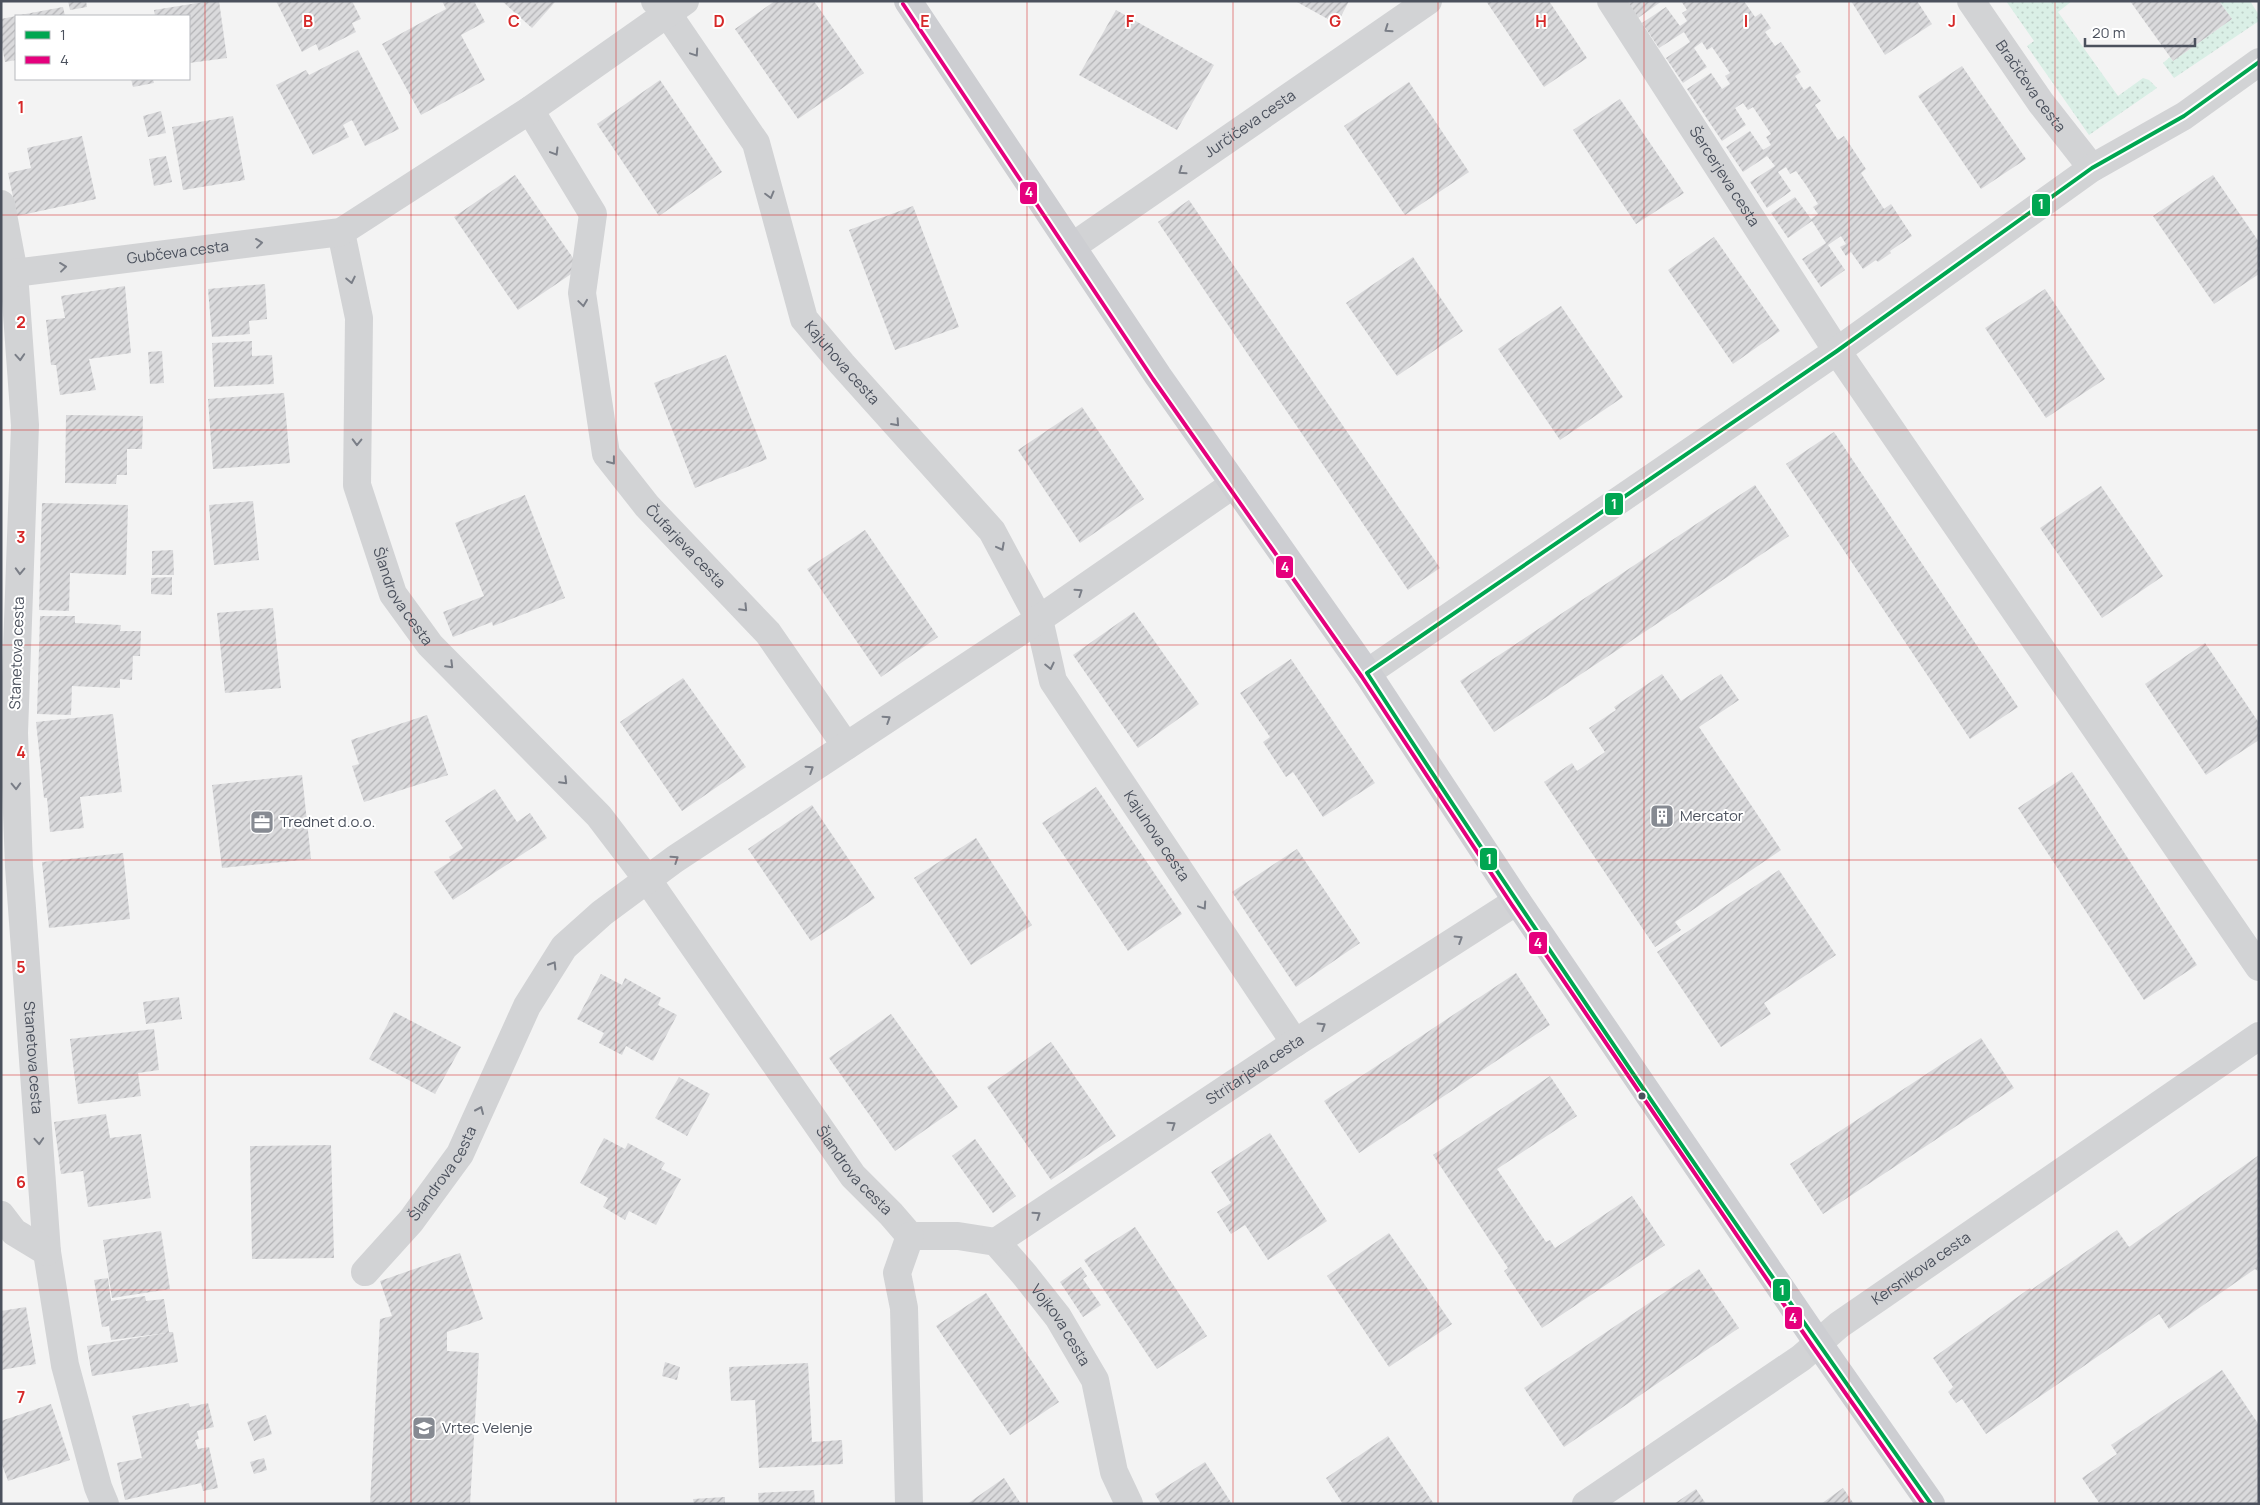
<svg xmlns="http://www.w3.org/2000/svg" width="2260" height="1505" font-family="Manrope,sans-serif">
<defs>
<pattern id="grass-dots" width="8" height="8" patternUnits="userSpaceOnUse" patternTransform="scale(1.25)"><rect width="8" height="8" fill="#daefe6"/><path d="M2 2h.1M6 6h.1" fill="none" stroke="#bdcfc8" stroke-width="1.8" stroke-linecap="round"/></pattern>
<pattern id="building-hatch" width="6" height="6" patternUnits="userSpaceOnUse" patternTransform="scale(1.25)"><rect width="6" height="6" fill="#dadadc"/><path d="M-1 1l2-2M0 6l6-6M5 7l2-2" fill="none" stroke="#b3b3b6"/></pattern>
</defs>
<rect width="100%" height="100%" fill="#f3f3f3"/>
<g fill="url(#grass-dots)">
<path d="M2006,1H2072L2058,12L2118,96L2143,78L2149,80L2157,88L2089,135L2027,46L2034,41Z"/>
<path d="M2219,1H2250L2259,15V21L2174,78L2163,63L2170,57L2173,61L2232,19Z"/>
</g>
<g fill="url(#building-hatch)">
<path d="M68,1H86L87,7L70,10Z"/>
<path d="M210,1H219L227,58L189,63V16H155L154,10Z"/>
<path d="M276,1H352L361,19L352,23L356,32L319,51L316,44L302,52Z"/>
<path d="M442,1H474L485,22L461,35L485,80L421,115L382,44L446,9Z"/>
<path d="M502,1H556L532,28Z"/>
<path d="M775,1H814L864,73L798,119L735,29Z"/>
<path d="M1295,1H1349L1337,24Z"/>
<path d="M1486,1H1549L1587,58L1544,87Z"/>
<path d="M1627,1H1662L1638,18Z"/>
<path d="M1681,1H1744L1755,17L1761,13L1771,28L1765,32L1775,46L1781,42L1801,72L1795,76L1804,90L1810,86L1821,101L1815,105L1838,140L1844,136L1866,169L1861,173L1875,195L1884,209L1891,204L1912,236L1890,251L1891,253L1878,262L1876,260L1863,269L1851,252L1846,256L1840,247L1846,244L1841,236L1828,245L1845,270L1821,287L1802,259L1826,243L1812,221L1788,238L1771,213L1795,197L1811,219L1818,214L1813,207L1818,204L1806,185L1796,171L1790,174L1786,167L1778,172L1791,191L1767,208L1750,182L1775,166L1767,156L1743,172L1726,147L1750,131L1763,150L1771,145L1766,137L1771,134L1753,107L1748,110L1743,103L1735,108L1746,125L1722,141L1687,89L1711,73L1722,89L1730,84L1725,76L1730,73L1712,47L1707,50L1702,42L1694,48L1707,67L1683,83L1666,58L1690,42L1684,32L1659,48L1642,23L1666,7L1680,26L1687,21L1682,13L1687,10Z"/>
<path d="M1851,1H1917L1932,24L1885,55Z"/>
<path d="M2130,1H2219L2232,19L2173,61Z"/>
<path d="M63,7L65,16H20V15Z"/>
<path d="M1116,10L1214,65L1177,130L1079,75Z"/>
<path d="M16,16V60L5,62L1,41V19Z"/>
<path d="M358,50L399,129L365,146L352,120L343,125L349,137L313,155L276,85L306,70L309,75Z"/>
<path d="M1962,66L2026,159L1981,189L1918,96Z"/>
<path d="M131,79H153L154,83L133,87Z"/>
<path d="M660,80L722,172L659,216L597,124Z"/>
<path d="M1409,82L1469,172L1405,215L1344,126Z"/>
<path d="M1620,99L1684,193L1636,224L1573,130Z"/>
<path d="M161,111L166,133L148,137L143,116Z"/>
<path d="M233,116L245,180L183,190L172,127Z"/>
<path d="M82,136L96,199L17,216L8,173L31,168L27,148Z"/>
<path d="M166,156L172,182L154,186L149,159Z"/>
<path d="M515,175L580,268L518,310L454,217Z"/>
<path d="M2213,175L2259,242V274L2214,304L2153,216Z"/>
<path d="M1189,200L1440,568L1408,590L1158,222Z"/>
<path d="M913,206L959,327L895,350L849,230Z"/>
<path d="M1714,237L1780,331L1733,364L1668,270Z"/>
<path d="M1413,257L1463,331L1397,376L1346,303Z"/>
<path d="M265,284L267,319L249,321L250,334L212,337L208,289Z"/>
<path d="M125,286L131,353L89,359L96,390L60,395L56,365H51L46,320L65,318L61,296Z"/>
<path d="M2045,289L2105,379L2046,418L1985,328Z"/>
<path d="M1561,306L1623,397L1560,440L1498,349Z"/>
<path d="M252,341V356L272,355L274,384L214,387L212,343Z"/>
<path d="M162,351L164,383L150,384L148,352Z"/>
<path d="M726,355L767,459L695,488L654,383Z"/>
<path d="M284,393L290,463L213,469L208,399Z"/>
<path d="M1082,407L1144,499L1080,543L1018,450Z"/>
<path d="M66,415L143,416L142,449H127V475H117L116,484L65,483Z"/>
<path d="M1834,432L2018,707L1970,739L1786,464Z"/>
<path d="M1755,485L1789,536L1494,732L1460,681Z"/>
<path d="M2101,486L2163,576L2102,618L2040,528Z"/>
<path d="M525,495L565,598L493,626L492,622L453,637L443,612L484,596L455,523Z"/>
<path d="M253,501L259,560L214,565L209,505Z"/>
<path d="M42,503L128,505L126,575L70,573L69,611L39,610Z"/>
<path d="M865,530L938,637L881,677L807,569Z"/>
<path d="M173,550L174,575H152V551Z"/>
<path d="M172,577V595L151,594V578Z"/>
<path d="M273,608L281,688L225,693L217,613Z"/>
<path d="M1134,612L1199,704L1138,748L1073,655Z"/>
<path d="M40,616H75V623L121,625L120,631H141L140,656H133L132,680L120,679V688L72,686L71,715L37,714Z"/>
<path d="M2205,643L2259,723V740L2206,775L2145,684Z"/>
<path d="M1291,659L1375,783L1323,817L1293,772L1286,777L1263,742L1270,737L1240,693Z"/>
<path d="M1662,674L1681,701L1721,674L1739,700L1699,727L1781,850L1675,922L1681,930L1655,947L1544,782L1572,763L1577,771L1605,752L1589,728L1616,710L1614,707Z"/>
<path d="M683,678L746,767L682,811L620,722Z"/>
<path d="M113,714L122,792L80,797L84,828L50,832L47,798H44L36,722Z"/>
<path d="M427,715L448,775L364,802L352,766L359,764L351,740Z"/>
<path d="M2072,772L2197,965L2144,1000L2018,808Z"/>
<path d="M302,775L311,859L222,868L212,785Z"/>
<path d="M1096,787L1182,914L1128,951L1042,823Z"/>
<path d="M495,789L517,822L530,813L547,838L453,900L434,872L451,861L449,857L463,848L445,821Z"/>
<path d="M812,805L875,898L811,941L748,849Z"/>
<path d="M976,838L1032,925L971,965L914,878Z"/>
<path d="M1297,849L1360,943L1296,987L1232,892Z"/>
<path d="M123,853L130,919L49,928L42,862Z"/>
<path d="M1779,870L1836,955L1764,1003L1771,1014L1721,1047L1657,952Z"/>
<path d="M1516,973L1550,1025L1359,1153L1324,1101Z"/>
<path d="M601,974L622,985L625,978L661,998L658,1005L677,1015L653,1061L626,1046L622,1055L599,1043L604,1033L577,1019Z"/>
<path d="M179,997L182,1019L146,1024L143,1002Z"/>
<path d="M394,1012L461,1047L435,1094L369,1059Z"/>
<path d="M891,1014L958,1107L895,1151L829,1058Z"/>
<path d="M154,1029L159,1070L138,1073L141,1096L78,1104L70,1039Z"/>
<path d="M1981,1038L2014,1088L1823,1214L1790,1164Z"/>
<path d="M1051,1042L1116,1136L1051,1180L987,1087Z"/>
<path d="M1550,1076L1577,1116L1497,1169L1546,1242L1550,1240L1555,1248L1632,1196L1665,1245L1542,1328L1504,1271L1508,1268L1433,1155Z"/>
<path d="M679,1077L710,1094L687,1136L655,1118Z"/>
<path d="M106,1114L110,1138L141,1134L151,1198L88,1207L83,1171L61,1174L54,1122Z"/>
<path d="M1270,1133L1327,1221L1268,1260L1245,1225L1231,1234L1217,1212L1231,1203L1211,1172Z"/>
<path d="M604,1138L625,1149L628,1143L665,1163L661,1169L681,1179L656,1225L629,1211L625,1220L603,1207L608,1198L580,1183Z"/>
<path d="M975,1139L1016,1196L993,1213L952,1156Z"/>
<path d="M331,1145L334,1258L252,1259L250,1146Z"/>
<path d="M2259,1155V1272L2255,1269L2169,1329L2159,1314L1986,1434L1962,1399L1956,1403L1948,1392L1953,1387L1956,1391L1933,1358L2030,1288L2031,1290L2117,1230L2129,1247Z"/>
<path d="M1135,1227L1207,1336L1157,1369L1084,1260Z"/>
<path d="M161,1231L170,1289L112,1298L103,1240Z"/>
<path d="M1389,1233L1452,1324L1389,1367L1327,1276Z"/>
<path d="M460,1253L483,1319L447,1332V1351L479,1353L470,1504H370L380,1319L392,1316L380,1281Z"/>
<path d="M1081,1267L1087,1276L1083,1279L1101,1305L1083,1317L1060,1282Z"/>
<path d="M1699,1269L1739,1328L1564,1447L1524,1388Z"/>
<path d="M108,1278L111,1301L145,1296L146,1301L164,1299L169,1332H173L178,1362L92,1376L87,1346L166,1333L111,1340L109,1326L102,1327L94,1280Z"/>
<path d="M986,1293L1059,1402L1010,1435L936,1326Z"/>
<path d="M26,1307L36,1364L1,1370V1311Z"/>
<path d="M665,1362L680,1367L677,1380L662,1376Z"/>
<path d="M808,1363L812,1442L842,1440L843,1464L759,1468L755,1400L731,1401L729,1367Z"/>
<path d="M2222,1370L2259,1425V1504H2100L2082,1478L2117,1454L2111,1445Z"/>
<path d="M189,1403L190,1407L208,1403L214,1427L197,1431L199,1439L195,1440L198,1449L209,1447L218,1488L203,1491L201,1483L125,1500L117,1463L142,1458L132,1416Z"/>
<path d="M51,1404L70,1460L8,1481L1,1462V1421Z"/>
<path d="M266,1415L272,1434L254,1441L247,1422Z"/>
<path d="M1388,1436L1434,1504H1343L1326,1478Z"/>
<path d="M264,1458L267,1470L254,1474L250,1462Z"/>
<path d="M1205,1462L1232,1504H1161L1155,1494Z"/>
<path d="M1004,1478L1021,1504H967Z"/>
<path d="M1843,1488L1854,1504H1821Z"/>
<path d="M1696,1489L1706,1504H1674Z"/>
<path d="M814,1490L815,1504H759L758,1493Z"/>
<path d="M725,1497V1504H694L693,1499Z"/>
</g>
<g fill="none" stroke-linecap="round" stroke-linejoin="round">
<g stroke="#d2d3d5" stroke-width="28">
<path id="s1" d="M655,1L667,13L756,143L804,319L842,364L992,531L1039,619L1053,681L1295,1043"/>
<path id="s2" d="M1611,1L1837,351L2259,967"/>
<path id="s3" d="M1971,1L2041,103L2092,168"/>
<path id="s4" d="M530,110L593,214L582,293L606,454L647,506L768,633L846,746"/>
<path id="s5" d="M1,204L14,273L25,425L14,733L19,867L47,1252L65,1365L98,1487L105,1504"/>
<path id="s6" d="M341,232L359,318L357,485L393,594L430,645L599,816L647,879L853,1176L891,1214L910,1236"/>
<path id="s7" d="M1073,246L1428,1"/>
<path id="s8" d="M14,273L341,232L530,110L685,1"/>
<path d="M1367,673L1837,351L2092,168L2184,116L2259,62"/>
<path d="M1,1215L14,1232L47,1252"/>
<path id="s9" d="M910,1236H958L996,1242L1024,1274L1058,1317L1095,1380L1114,1472L1129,1504"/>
<path id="s10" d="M996,1242L1295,1043L1517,901"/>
<path id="s11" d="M365,1272L411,1221L460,1154L527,1006L564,947L602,913L675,859L1039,619L1234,484"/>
<path d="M909,1504L904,1308L897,1273L910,1236"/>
<path id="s12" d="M1586,1504L1801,1358L1839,1325L2259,1036"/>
</g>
<path stroke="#cdced2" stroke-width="28" d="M908,1L1158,376L1367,673L1517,901L1818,1343L1931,1504"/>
<g stroke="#fff" stroke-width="8">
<path id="bus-1" d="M1931,1504C1738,1230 1549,954 1367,673L1837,351L2092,168L2184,116L2259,62"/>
</g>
<g stroke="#fff" stroke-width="8">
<path id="bus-2" d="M903,4L1153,379L1362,677L1512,905L1813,1347L1923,1504"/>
</g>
<use href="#bus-1" stroke="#00a651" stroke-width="4"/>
<use href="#bus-2" stroke="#e5007d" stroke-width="4"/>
</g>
<defs><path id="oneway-chevron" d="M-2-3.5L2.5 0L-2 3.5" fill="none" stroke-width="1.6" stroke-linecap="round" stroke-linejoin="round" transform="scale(1.25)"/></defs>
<g stroke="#7a7e87">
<use href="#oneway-chevron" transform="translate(1388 29) rotate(145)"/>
<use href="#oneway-chevron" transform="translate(695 53) rotate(56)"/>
<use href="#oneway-chevron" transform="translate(555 152) rotate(59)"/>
<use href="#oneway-chevron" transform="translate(1182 171) rotate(145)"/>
<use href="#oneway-chevron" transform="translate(770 195) rotate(75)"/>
<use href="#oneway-chevron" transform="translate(259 243) rotate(-7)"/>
<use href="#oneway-chevron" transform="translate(63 267) rotate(-7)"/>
<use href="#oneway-chevron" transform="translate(351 280) rotate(78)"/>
<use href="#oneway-chevron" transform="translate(583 303) rotate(82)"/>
<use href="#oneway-chevron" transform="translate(20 357) rotate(86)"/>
<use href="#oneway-chevron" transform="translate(896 423) rotate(48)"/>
<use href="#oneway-chevron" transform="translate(357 442) rotate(91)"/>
<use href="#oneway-chevron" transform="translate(612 461) rotate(52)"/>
<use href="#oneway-chevron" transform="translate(1001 547) rotate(62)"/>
<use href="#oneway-chevron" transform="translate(20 571) rotate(92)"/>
<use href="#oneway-chevron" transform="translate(1079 592) rotate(-34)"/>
<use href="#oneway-chevron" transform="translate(744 608) rotate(46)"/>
<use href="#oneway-chevron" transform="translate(450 665) rotate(45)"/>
<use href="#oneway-chevron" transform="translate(1050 666) rotate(77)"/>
<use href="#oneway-chevron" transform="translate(887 719) rotate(-33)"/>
<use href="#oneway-chevron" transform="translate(810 769) rotate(-33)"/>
<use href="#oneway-chevron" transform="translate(564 781) rotate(45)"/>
<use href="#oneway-chevron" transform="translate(16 786) rotate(88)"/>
<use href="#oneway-chevron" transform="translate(675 859) rotate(-34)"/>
<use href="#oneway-chevron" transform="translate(1203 906) rotate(56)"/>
<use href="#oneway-chevron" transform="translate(1459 939) rotate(-32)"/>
<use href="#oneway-chevron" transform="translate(553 965) rotate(-58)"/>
<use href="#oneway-chevron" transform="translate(1322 1026) rotate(-32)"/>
<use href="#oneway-chevron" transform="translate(480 1110) rotate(-66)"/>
<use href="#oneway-chevron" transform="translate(1172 1125) rotate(-34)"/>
<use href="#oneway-chevron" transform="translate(39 1141) rotate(86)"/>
<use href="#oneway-chevron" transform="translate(1037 1215) rotate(-34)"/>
</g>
<path fill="none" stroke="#d62828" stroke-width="1" stroke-opacity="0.55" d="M205,1V1504M411,1V1504M616,1V1504M822,1V1504M1027,1V1504M1233,1V1504M1438,1V1504M1644,1V1504M1849,1V1504M2055,1V1504M1,215H2259M1,430H2259M1,645H2259M1,860H2259M1,1075H2259M1,1290H2259"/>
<defs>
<g id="building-square" transform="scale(1.25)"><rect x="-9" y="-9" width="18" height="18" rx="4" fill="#868a92" stroke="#fff"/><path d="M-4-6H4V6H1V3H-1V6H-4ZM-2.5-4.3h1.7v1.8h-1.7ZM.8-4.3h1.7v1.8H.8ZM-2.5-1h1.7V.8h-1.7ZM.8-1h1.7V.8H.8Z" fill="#fff"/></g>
<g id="office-square" transform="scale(1.25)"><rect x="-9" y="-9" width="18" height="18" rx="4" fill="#868a92" stroke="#fff"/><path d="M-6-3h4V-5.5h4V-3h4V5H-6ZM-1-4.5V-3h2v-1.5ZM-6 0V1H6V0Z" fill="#fff"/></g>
<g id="school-square" transform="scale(1.25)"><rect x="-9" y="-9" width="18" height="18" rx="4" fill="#868a92" stroke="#fff"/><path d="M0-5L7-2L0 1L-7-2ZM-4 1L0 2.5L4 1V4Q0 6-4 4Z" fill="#fff"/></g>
</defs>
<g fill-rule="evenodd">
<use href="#building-square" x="1662" y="816"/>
<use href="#office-square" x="262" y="822"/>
<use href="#school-square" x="424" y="1428"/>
</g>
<circle fill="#4b515d" stroke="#fff" stroke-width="2" cx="1642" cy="1096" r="4.5"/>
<g text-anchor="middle" stroke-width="4" stroke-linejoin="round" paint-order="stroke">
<g font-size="15" fill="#4b515d" stroke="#fff">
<text dy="5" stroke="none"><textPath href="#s3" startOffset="104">Bračičeva cesta</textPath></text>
<text dy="5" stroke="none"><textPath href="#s7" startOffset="215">Jurčičeva cesta</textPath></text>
<text dy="5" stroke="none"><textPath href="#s2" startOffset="209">Šercerjeva cesta</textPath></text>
<text dy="5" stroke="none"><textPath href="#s8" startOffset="165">Gubčeva cesta</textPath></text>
<text dy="5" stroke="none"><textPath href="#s1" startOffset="415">Kajuhova cesta</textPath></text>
<text dy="5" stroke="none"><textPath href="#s4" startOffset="486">Čufarjeva cesta</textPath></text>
<text dy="5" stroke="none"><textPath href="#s6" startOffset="376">Šlandrova cesta</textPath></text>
<text transform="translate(17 653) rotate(-88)" y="5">Stanetova cesta</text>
<text dy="5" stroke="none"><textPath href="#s1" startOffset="990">Kajuhova cesta</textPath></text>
<text dy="5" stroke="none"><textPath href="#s5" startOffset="856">Stanetova cesta</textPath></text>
<text dy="5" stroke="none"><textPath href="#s10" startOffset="311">Stritarjeva cesta</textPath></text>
<text dy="5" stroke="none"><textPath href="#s6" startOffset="1110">Šlandrova cesta</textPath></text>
<text dy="5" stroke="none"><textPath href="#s11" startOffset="126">Šlandrova cesta</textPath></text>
<text dy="5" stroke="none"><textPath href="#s12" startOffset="410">Kersnikova cesta</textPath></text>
<text dy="5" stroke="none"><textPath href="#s9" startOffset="192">Vojkova cesta</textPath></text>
</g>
<g font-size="15" fill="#4b515d" stroke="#fff" text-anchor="start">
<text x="1680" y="821">Mercator</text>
<text x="280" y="827">Trednet d.o.o.</text>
<text x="442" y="1433">Vrtec Velenje</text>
</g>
</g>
<g font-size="16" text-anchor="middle" font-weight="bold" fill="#d62828" stroke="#fff" stroke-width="4" stroke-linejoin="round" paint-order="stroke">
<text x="308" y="27">B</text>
<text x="514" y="27">C</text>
<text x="719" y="27">D</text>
<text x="925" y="27">E</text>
<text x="1130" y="27">F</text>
<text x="1335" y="27">G</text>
<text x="1541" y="27">H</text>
<text x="1746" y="27">I</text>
<text x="1952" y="27">J</text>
<text x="21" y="113">1</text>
<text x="21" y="328">2</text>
<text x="21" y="543">3</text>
<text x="21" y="758">4</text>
<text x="21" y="973">5</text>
<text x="21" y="1188">6</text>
<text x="21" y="1403">7</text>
</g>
<g stroke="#fff" stroke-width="2">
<rect x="1019" y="181" width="19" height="24" rx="5" fill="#e5007d"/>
<rect x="2031" y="193" width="20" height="24" rx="5" fill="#00a651"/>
<rect x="1604" y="492" width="20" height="24" rx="5" fill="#00a651"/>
<rect x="1275" y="555" width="19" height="24" rx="5" fill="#e5007d"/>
<rect x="1479" y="847" width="19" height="24" rx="5" fill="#00a651"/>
<rect x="1528" y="931" width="20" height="24" rx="5" fill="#e5007d"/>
<rect x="1772" y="1278" width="19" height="24" rx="5" fill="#00a651"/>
<rect x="1784" y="1306" width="19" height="24" rx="5" fill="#e5007d"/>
</g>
<g font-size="14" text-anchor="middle" font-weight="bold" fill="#fff">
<text x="1029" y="197">4</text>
<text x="2041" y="209">1</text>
<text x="1614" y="509">1</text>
<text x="1285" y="572">4</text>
<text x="1489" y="864">1</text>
<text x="1538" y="948">4</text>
<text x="1782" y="1295">1</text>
<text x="1793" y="1323">4</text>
</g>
<rect width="2260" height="1505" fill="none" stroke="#4b515d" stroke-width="5"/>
<rect x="15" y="15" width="175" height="65" fill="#ffffff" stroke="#b7b9be"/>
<rect x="25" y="31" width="25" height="8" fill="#00a651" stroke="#b7b9be"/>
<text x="60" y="40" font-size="15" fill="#4b515d">1</text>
<rect x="25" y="56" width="25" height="8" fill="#e5007d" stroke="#b7b9be"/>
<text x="60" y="65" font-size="15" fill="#4b515d">4</text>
<path d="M2085 38v8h110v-8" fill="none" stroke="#4b515d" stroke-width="2.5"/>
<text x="2092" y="38" font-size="15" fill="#4b515d" stroke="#ffffff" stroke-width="4" paint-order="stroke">20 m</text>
</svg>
